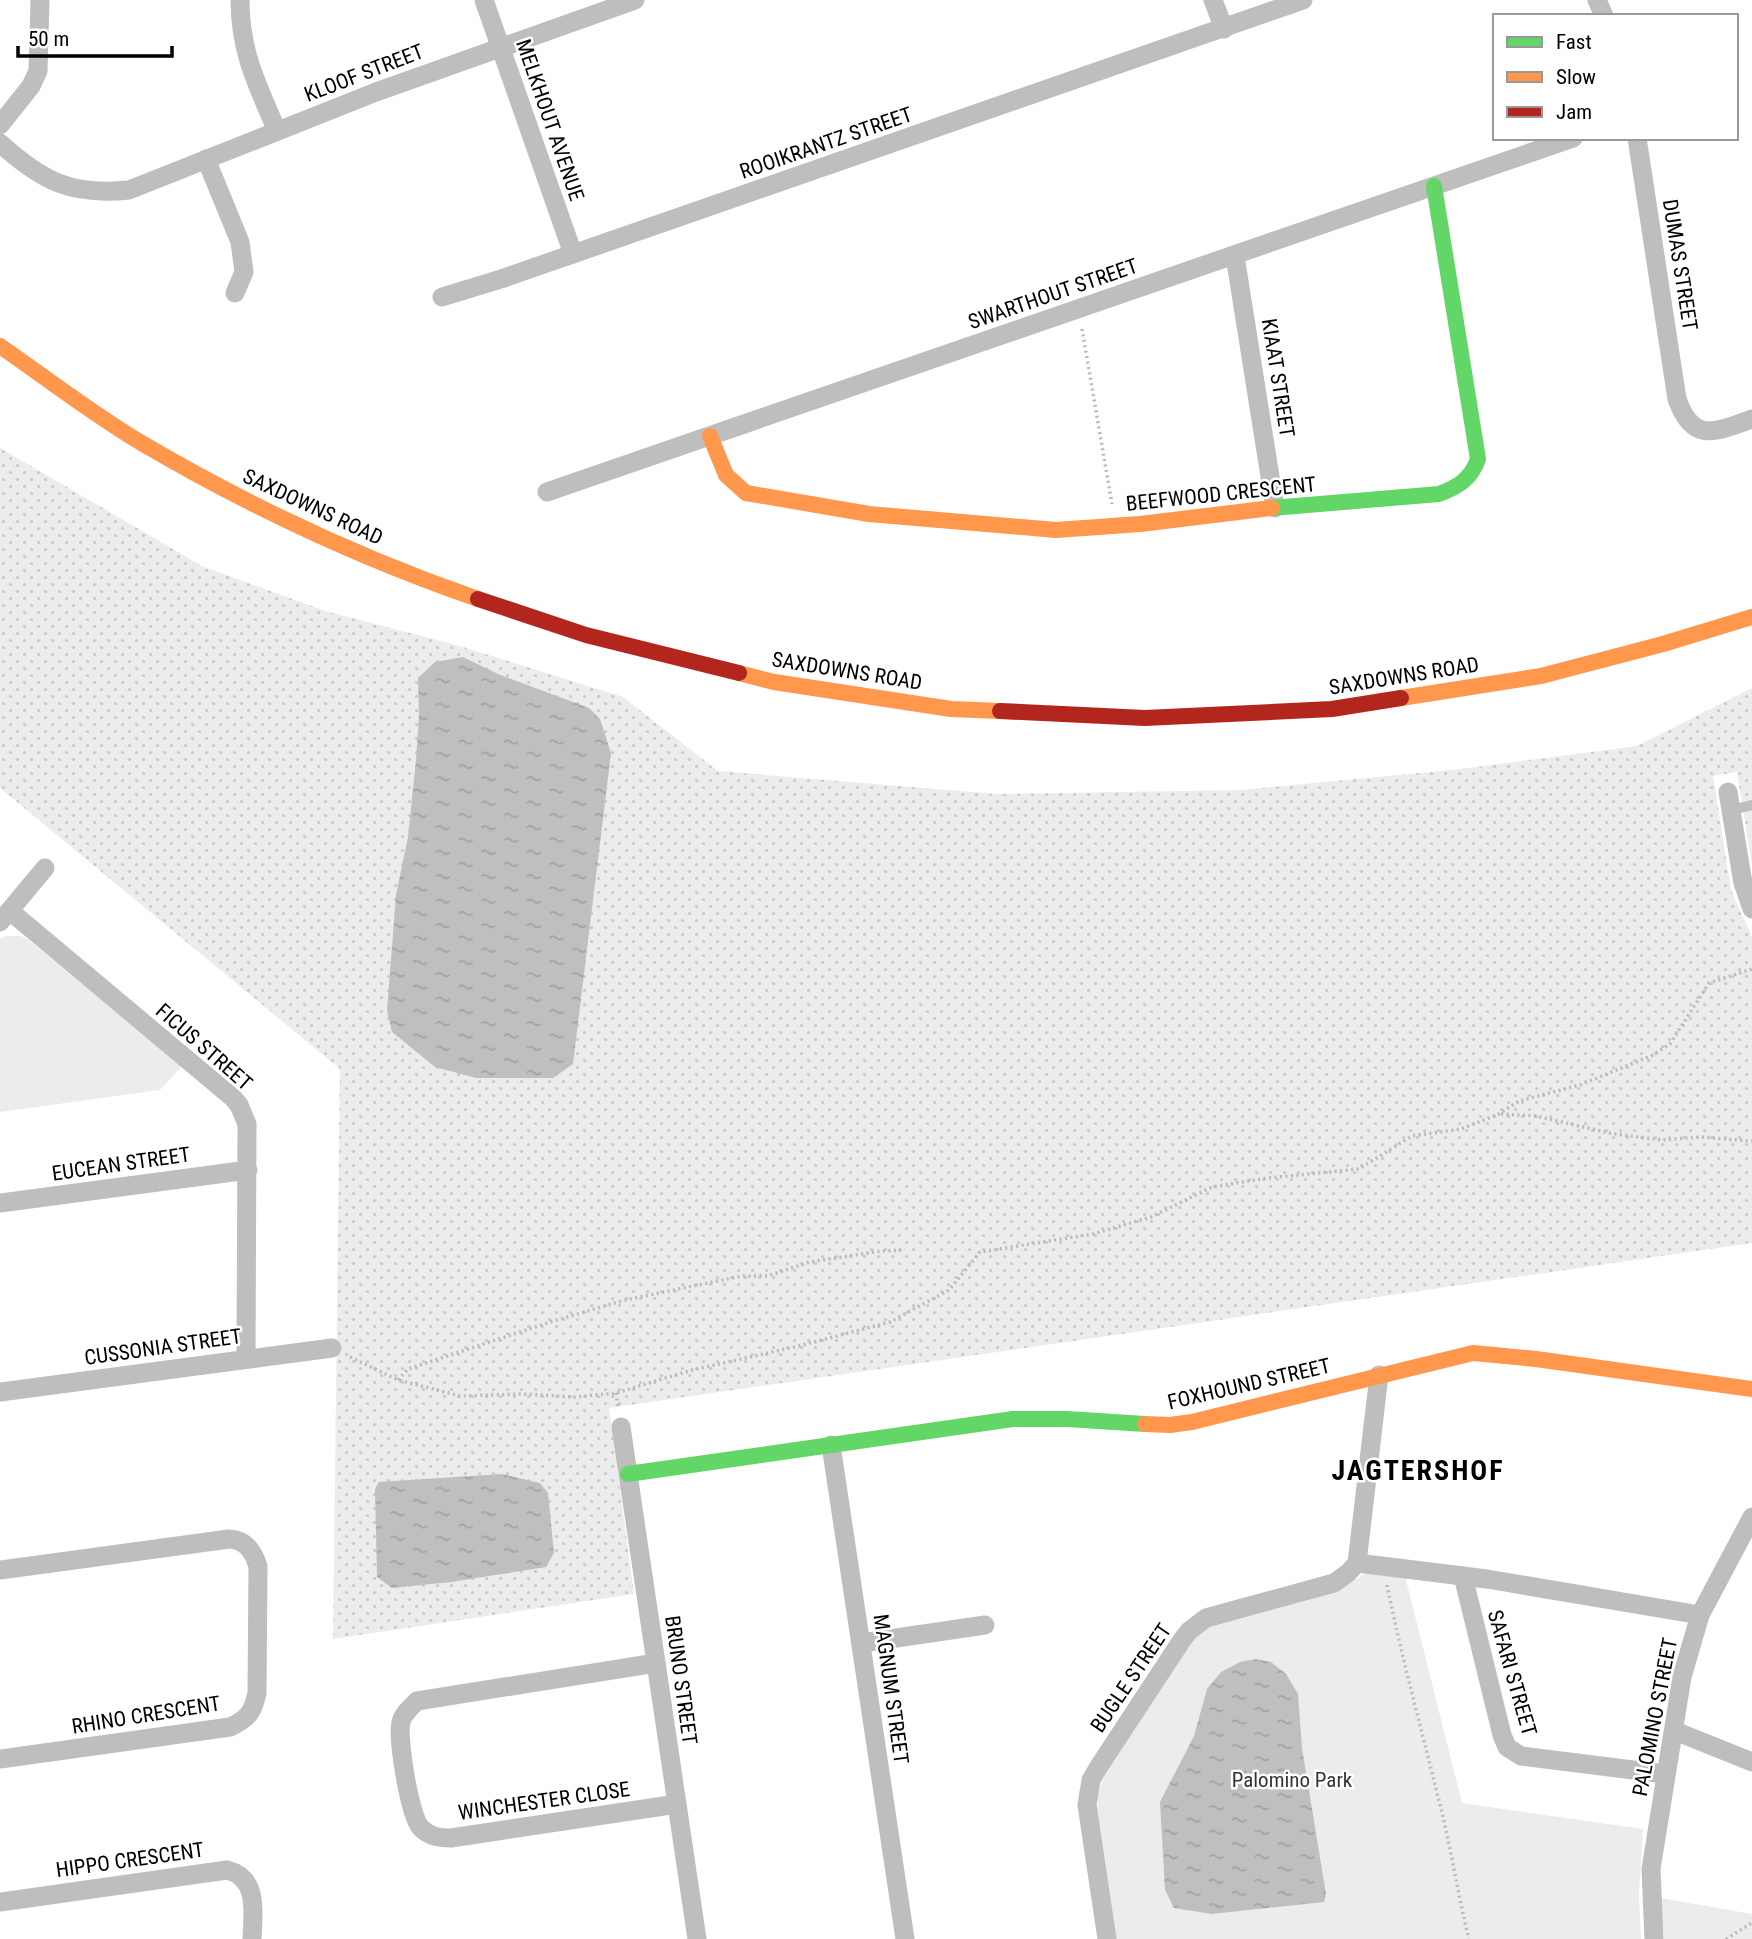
<svg xmlns="http://www.w3.org/2000/svg" width="1752" height="1939" font-family="'Roboto Condensed',sans-serif">
<defs>
<pattern id="grass-dots" width="8" height="8" patternUnits="userSpaceOnUse" patternTransform="scale(1.75)"><rect width="8" height="8" fill="#ececec"/><path d="M2 2h.1M6 6h.1" fill="none" stroke="#c9c9c9" stroke-width="1.8" stroke-linecap="round"/></pattern>
<pattern id="water-ripples" width="26" height="14" patternUnits="userSpaceOnUse" patternTransform="scale(1.75)"><rect width="26" height="14" fill="#bfbfbf"/><path d="M2 4q2-2 4 0t4 0M15 11q2-2 4 0t4 0" fill="none" stroke="#a2a2a2"/></pattern>
</defs>
<rect width="100%" height="100%" fill="#fff"/>
<path fill="url(#grass-dots)" d="M0,448L202,566L325,611L460,646L623,697L718,771L997,794L1242,790L1461,769L1637,746L1752,688V865L1737,772L1713,776L1731,890L1752,937V1243L609,1408L634,1594L333,1639L340,1069L0,788Z"/>
<g fill="#ececec">
<path d="M7,936H21L27,939L182,1066L160,1090L0,1112V939Z"/>
<path d="M1374,1573L1405,1576L1462,1803L1643,1829L1639,1895L1641,1939H1116L1097,1811L1098,1792L1105,1775L1191,1643L1197,1635L1213,1624L1341,1589L1365,1574Z"/>
<path d="M1661,1898L1752,1914V1939H1664Z"/>
</g>
<g fill="url(#water-ripples)">
<path d="M463,657L498,674L589,708L600,719L611,753L573,1064L553,1078H476L435,1067L392,1032L387,1011L396,895L408,837L416,760L419,715L418,678L435,662Z"/>
<path d="M502,1474L540,1483L548,1493L554,1553L546,1567L451,1582L392,1588L377,1577L375,1489L379,1482Z"/>
<path d="M1255,1659L1271,1662L1286,1674L1298,1694L1302,1748L1326,1894L1324,1902L1212,1914L1174,1908L1165,1890L1160,1802L1194,1736L1207,1689L1221,1672L1240,1662Z"/>
</g>
<g fill="none" stroke-linecap="round" stroke-linejoin="round">
<g stroke="#b9b9b9" stroke-width="3.5" stroke-dasharray="2 3.5" stroke-linecap="butt">
<path d="M1082,329L1112,504"/>
<path d="M1501,1114L1536,1116L1609,1133L1661,1140L1700,1137L1752,1141"/>
<path d="M350,1357L398,1380L460,1396L522,1394L575,1397L616,1393L692,1370L799,1346L890,1322L949,1290L980,1252L1093,1234L1151,1217L1212,1187L1268,1178L1359,1169L1412,1136L1461,1129L1499,1114L1519,1101L1580,1085L1653,1055L1670,1044L1709,983L1752,969"/>
<path d="M398,1380L408,1369L547,1323L625,1300L742,1276H767L810,1262L881,1251L905,1250"/>
<path d="M616,1393L618,1408"/>
<path d="M1387,1585C1401,1655 1420,1723 1437,1793C1450,1841 1457,1891 1469,1939"/>
<path d="M1726,1939L1752,1923"/>
</g>
<path stroke="#bebebe" stroke-width="10" d="M1731,810L1752,805"/>
<g stroke="#bebebe" stroke-width="19">
<path d="M240,0C240,52 257,84 277,131"/>
<path d="M484,0L573,254"/>
<path d="M1213,0L1224,29"/>
<path d="M1597,0L1604,16"/>
<path d="M0,125L31,86L38,71L40,0"/>
<path d="M1637,138L1677,399C1693,444 1715,432 1752,419"/>
<path d="M0,143C42,181 71,196 129,190L376,92L635,0"/>
<path d="M206,159L240,242L244,272L235,293"/>
<path d="M1235,256L1275,508"/>
<path d="M442,297L501,279L1303,0"/>
<path d="M547,492L1573,138"/>
<path d="M1728,792L1743,883L1752,909"/>
<path d="M10,911L233,1098L239,1105L247,1124L246,1359"/>
<path d="M0,922L45,868"/>
<path d="M0,1203L248,1170"/>
<path d="M0,1392L332,1348"/>
<path d="M621,1427L697,1939"/>
<path d="M831,1445L905,1939"/>
<path d="M1357,1563L1487,1579L1700,1615"/>
<path d="M1357,1563L1379,1375"/>
<path d="M0,1570L229,1539C246,1540 253,1551 258,1566L257,1693C253,1712 248,1719 230,1727L0,1759"/>
<path d="M1463,1576L1502,1735L1507,1747L1521,1756L1665,1774"/>
<path d="M862,1643L985,1625"/>
<path d="M656,1663L417,1701C411,1707 403,1714 401,1722C397,1738 410,1818 421,1828C430,1837 440,1838 451,1838L677,1804"/>
<path d="M1675,1731L1752,1762"/>
<path d="M0,1902L227,1870C259,1878 253,1912 252,1939"/>
<path d="M1107,1939L1087,1805L1091,1780L1098,1768L1182,1640L1189,1631L1206,1618L1334,1583L1348,1573L1357,1563"/>
<path d="M1654,1939L1651,1869L1682,1677L1700,1615L1752,1517"/>
</g>
<g stroke="#63d668" stroke-width="16">
<path d="M1272,508L1439,494C1458,487 1471,479 1478,459L1434,186"/>
<path d="M628,1474L1013,1419H1067L1145,1424"/>
</g>
<g stroke="#ff974d" stroke-width="16">
<path d="M0,346C48,379 95,416 145,445C251,507 362,559 478,599"/>
<path d="M710,436L726,475L746,493L869,514L1056,530L1140,524L1272,508"/>
<path d="M739,673L774,682L951,709L1000,711"/>
<path d="M1401,698L1541,676L1663,644L1752,617"/>
<path d="M1145,1424L1170,1425L1192,1422L1473,1353L1536,1359L1752,1389"/>
</g>
<g stroke="#b3261e" stroke-width="16">
<path d="M478,599L586,635L739,673"/>
<path d="M1000,711L1145,718L1332,709L1401,698"/>
</g>
</g>
<g text-anchor="middle" stroke-width="5" stroke-linejoin="round" paint-order="stroke">
<g font-size="21" fill="#000" stroke="#fff">
<text transform="translate(364 73) rotate(-21)" y="7">KLOOF STREET</text>
<text transform="translate(550 120) rotate(71)" y="7">MELKHOUT AVENUE</text>
<text transform="translate(826 143) rotate(-19)" y="7">ROOIKRANTZ STREET</text>
<text transform="translate(1680 265) rotate(81)" y="7">DUMAS STREET</text>
<text transform="translate(1053 294) rotate(-19)" y="7">SWARTHOUT STREET</text>
<text transform="translate(1278 378) rotate(81)" y="7">KIAAT STREET</text>
<text transform="translate(1221 494) rotate(-6)" y="7">BEEFWOOD CRESCENT</text>
<text transform="translate(313 507) rotate(25)" y="7">SAXDOWNS ROAD</text>
<text transform="translate(847 671) rotate(9)" y="7">SAXDOWNS ROAD</text>
<text transform="translate(1404 676) rotate(-9)" y="7">SAXDOWNS ROAD</text>
<text transform="translate(204 1047) rotate(41)" y="7">FICUS STREET</text>
<text transform="translate(121 1164) rotate(-8)" y="7">EUCEAN STREET</text>
<text transform="translate(163 1347) rotate(-8)" y="7">CUSSONIA STREET</text>
<text transform="translate(1249 1384) rotate(-13)" y="7">FOXHOUND STREET</text>
<text transform="translate(1512 1673) rotate(74)" y="7">SAFARI STREET</text>
<text transform="translate(1131 1678) rotate(-56)" y="7">BUGLE STREET</text>
<text transform="translate(681 1680) rotate(82)" y="7">BRUNO STREET</text>
<text transform="translate(891 1689) rotate(82)" y="7">MAGNUM STREET</text>
<text transform="translate(146 1715) rotate(-9)" y="7">RHINO CRESCENT</text>
<text transform="translate(1655 1717) rotate(-79)" y="7">PALOMINO STREET</text>
<text transform="translate(544 1801) rotate(-8)" y="7">WINCHESTER CLOSE</text>
<text transform="translate(130 1860) rotate(-8)" y="7">HIPPO CRESCENT</text>
</g>
<g font-size="21" fill="#333" stroke="#fff">
<text x="1292" y="1787">Palomino Park</text>
</g>
<g font-size="28" font-weight="bold" letter-spacing="2" fill="#000" stroke="#fff">
<text x="1418" y="1480">JAGTERSHOF</text>
</g>
</g>
<rect x="1493" y="14" width="245" height="126" fill="#ffffff" stroke="#999999" stroke-width="2"/>
<rect x="1507" y="37" width="35" height="10" fill="#63d668" stroke="#999999" stroke-width="2"/>
<text x="1556" y="49" font-size="21" fill="#000000">Fast</text>
<rect x="1507" y="72" width="35" height="10" fill="#ff974d" stroke="#999999" stroke-width="2"/>
<text x="1556" y="84" font-size="21" fill="#000000">Slow</text>
<rect x="1507" y="107" width="35" height="10" fill="#b3261e" stroke="#999999" stroke-width="2"/>
<text x="1556" y="119" font-size="21" fill="#000000">Jam</text>
<path d="M18 46v10h154v-10" fill="none" stroke="#000000" stroke-width="3.5"/>
<text x="28" y="46" font-size="21" fill="#000000" stroke="#ffffff" stroke-width="5" paint-order="stroke">50 m</text>
</svg>
